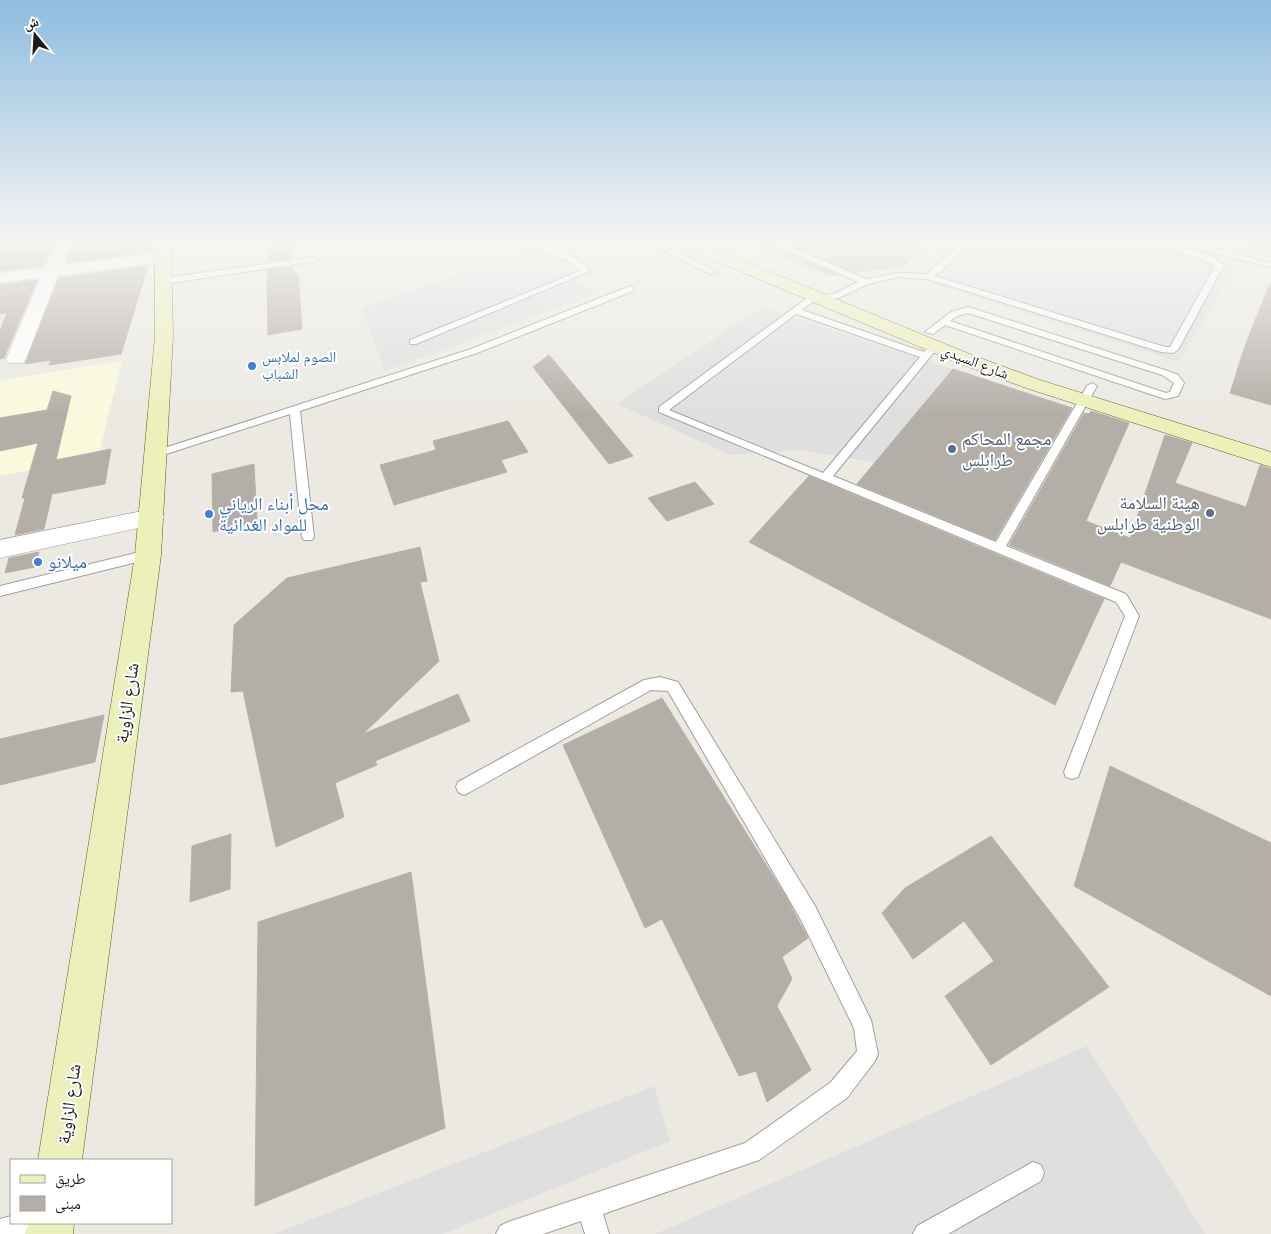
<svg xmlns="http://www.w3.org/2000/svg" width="1271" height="1234" font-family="Overpass,'Noto Naskh Arabic',sans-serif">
<rect width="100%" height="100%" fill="#ebe9e2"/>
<path fill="#f9fadc" d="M122,361L98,458L0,476V380Z"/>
<g fill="#bebfaf">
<path d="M747,243H932L903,267L829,276Z"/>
<path d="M1225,243H1271V255Z"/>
</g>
<g fill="#dfdfdf">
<path d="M951,243H1173L1240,260L1179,362L911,277Z"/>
<path d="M529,251L597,293L385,371L361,308Z"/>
<path d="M762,307L953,369L875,462L801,450L731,455L617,404Z"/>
<path d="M1087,1046L1205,1234H655Z"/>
<path d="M654,1086L670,1141L443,1234H274Z"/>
</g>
<g fill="#b4aea8" stroke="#bbb0a6">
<path d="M0,243H55L44,265L0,271Z"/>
<path d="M75,243H153V244L151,252L65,263Z"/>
<path d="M268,243H293V258L267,262Z"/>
<path d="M148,266L121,354L49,365L51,360L25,364L59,278Z"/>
<path d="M293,267V274L298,273L302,329L268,335L267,270Z"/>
<path d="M37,280L4,358L0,359V330L7,313L0,314V285Z"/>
<path d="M1270,283H1271V405L1230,393L1245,346Z"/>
<path d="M549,355L633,456L609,464L533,367Z"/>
<path d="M953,369L1072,408L995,540L857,484Z"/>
<path d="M53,391L71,396L56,460L111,449L105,484L52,494L44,529L15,535L25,498H22L38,443L0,451V418L47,410Z"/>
<path d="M1091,411L1129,423L1086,521L1130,538L1165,435L1192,443L1175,483L1246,507L1260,465L1271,469V619L1121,562L1110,586L1009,545L1084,413L1089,414Z"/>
<path d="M508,421L528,452L501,460L507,472L394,505L380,465L436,450L433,441Z"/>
<path d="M254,464L257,521L213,532L212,474Z"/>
<path d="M809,476L1104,599L1055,705L749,542Z"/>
<path d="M695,482L714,504L667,521L648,498Z"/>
<path d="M420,547L427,581L420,582L439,661L363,734L458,694L470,721L375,761L377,765L335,783L344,817L276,847L243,691L231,692L234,625L287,578Z"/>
<path d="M39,552L35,567L5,573L9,558Z"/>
<path d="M662,698L785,895L808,938L782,957L792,979L777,1006L811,1070L767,1102L756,1071L739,1076L662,919L645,928L563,745Z"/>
<path d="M104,715L95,762L0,785V739Z"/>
<path d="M1110,766L1271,843V996L1074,886Z"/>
<path d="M231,834L230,889L190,902L192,846Z"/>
<path d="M991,836L1109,987L991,1065L945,996L994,961L964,921L913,959L882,913L905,888Z"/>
<path d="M411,872L445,1128L255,1206L258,922Z"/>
</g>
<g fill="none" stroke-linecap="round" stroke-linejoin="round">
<g stroke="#9f9f9f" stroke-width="2">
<g id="service">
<path d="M525,243C542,243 578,255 589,268L588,272L416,344H410V340L580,271L575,264Z"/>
<path d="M647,243H658L717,272L710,274Z"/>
<path d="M771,243H782L866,279L898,273L927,274L963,243H972L935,276L1165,347H1170L1215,266L1202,259L1146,243C1167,243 1208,251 1224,265L1178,350L1173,353L1161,352L928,279L898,277L868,284L839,298L815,300L802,310L924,352L931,344L939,346L833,476L996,542L1087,386L1092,383L1097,386L1006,546L1126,594L1139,616L1078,777L1072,779L1066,777L1064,772L1125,616L1116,602L659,412V407L810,296L834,294L858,282ZM796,314L920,357L823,473L669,410Z"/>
<path d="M1199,245L1271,263V267L1196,249L1195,247Z"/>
<path d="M315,257L319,259L318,261L164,284L160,281L164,278Z"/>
<path d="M630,286L634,289L633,291L477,353L300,411L314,537L312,540H304L302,537L290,414L160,456L156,458L150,454L152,452L471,349Z"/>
<path d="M968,307L1168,371L1178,375L1184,383L1178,396L1165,399L945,325L933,334L925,332L951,312ZM968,313L1162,375L1174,383L1170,392L1166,393L950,321L957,316Z"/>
<path d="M148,550L153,552L154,555L153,558L0,596V586Z"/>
<path d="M660,677L678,682L815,906L871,1020L878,1054L875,1061L847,1098L759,1160L603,1214L609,1234H585L581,1221L543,1234H496L500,1226L508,1222L745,1143L831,1082L857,1051L854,1028L801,920L668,691L651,690L470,792L464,795L458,792L456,787L458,782L644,680Z"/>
<path d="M1033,1162L1041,1165L1044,1173L1041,1181L948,1234H913L917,1226Z"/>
<path d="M11,1216V1223H38L34,1231L28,1234H0V1219Z"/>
</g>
</g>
<g stroke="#9f9f9f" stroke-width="1">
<g id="minor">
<path d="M57,243H73L62,265L164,252L172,257L164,262L58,276L26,359L23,363H9L6,359L40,278L0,283V273L45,267Z"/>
<path d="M152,509L161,511L164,517L161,523L0,558V540Z"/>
</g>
</g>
<g stroke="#576311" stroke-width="1">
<g id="secondary">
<path d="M155,243H171L173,336L161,555L82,1160H38L135,555L155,336Z"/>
<path d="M678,243H700L972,355L1040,380L1271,452V467L1026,388L958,363L680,246Z"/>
<path d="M28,1223H74L73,1234H25Z"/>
</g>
</g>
<use href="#service" fill="#fff" fill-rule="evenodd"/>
<use href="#minor" fill="#fff" fill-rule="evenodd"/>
<use href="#secondary" fill="#ecf0bb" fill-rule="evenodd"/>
</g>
<linearGradient id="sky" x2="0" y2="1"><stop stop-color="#8ebce0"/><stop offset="0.58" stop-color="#f6f5f2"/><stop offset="1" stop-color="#f6f5f2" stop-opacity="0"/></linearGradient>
<rect width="1271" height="416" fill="url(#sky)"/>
<g fill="#3f7fe0" stroke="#fff" stroke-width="2">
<circle cx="252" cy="366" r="5"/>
<circle cx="209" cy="514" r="5"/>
<circle cx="38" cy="562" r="5"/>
</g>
<g fill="#5c6f8a" stroke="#fff" stroke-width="2">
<circle cx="952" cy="449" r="5"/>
<circle cx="1210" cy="513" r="5"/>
</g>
<g text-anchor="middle" stroke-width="4" stroke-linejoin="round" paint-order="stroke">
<g font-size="15" fill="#366cbe" stroke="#fff" text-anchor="start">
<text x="262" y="362">الصوم لملابس<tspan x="262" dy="17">الشباب</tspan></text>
</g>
<g font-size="15" fill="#1b1b1b" stroke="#fff">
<text transform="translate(975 362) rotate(21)" y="5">شارع السيدي</text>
</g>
<g font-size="18" fill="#4e5e75" stroke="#fff" text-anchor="start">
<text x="962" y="445">مجمع المحاكم<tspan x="962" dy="21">طرابلس</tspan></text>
<text x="1200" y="509" text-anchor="end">هيئة السلامة<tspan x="1200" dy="21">الوطنية طرابلس</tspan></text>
</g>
<g font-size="18" fill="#366cbe" stroke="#fff" text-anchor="start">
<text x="219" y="510">محل أبناء الرياني<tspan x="219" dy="21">للمواد الغدائية</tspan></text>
<text x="48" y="568">ميلانو</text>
</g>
<g font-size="18" fill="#1b1b1b" stroke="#fff">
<text transform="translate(127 703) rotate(-82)" y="6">شارع الزاوية</text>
<text transform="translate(69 1104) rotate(-82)" y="6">شارع الزاوية</text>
</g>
</g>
<rect x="10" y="1159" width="162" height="65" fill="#ffffff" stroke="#a4a4a4"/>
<rect x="20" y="1175" width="25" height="8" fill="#ecf0bb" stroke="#a4a4a4"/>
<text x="55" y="1184" font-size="15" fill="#1b1b1b">طريق</text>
<rect x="20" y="1196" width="25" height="15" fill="#b4aea8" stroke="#a4a4a4"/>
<text x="55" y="1209" font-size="15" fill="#1b1b1b">مبنى</text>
<g transform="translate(35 35) rotate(342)" stroke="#ffffff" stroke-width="4" paint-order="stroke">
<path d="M0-4L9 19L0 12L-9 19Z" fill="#1b1b1b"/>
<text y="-8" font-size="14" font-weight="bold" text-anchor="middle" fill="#1b1b1b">ش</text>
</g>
</svg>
